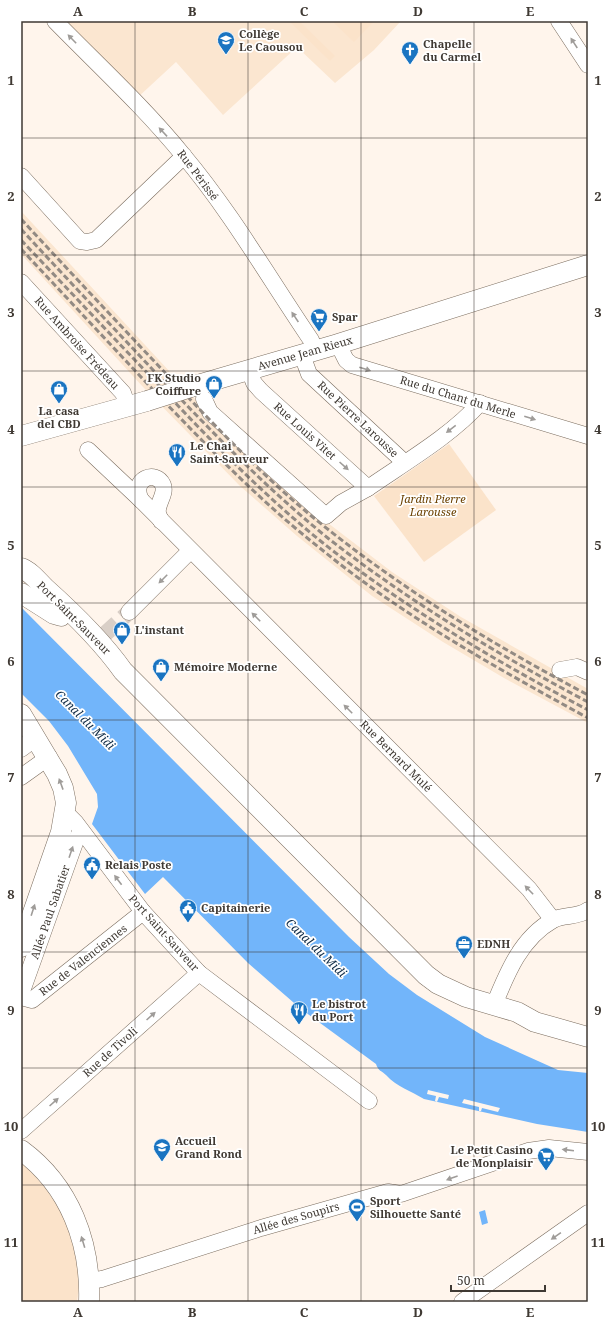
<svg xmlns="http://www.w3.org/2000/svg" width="609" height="1323" font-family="'Noto Serif',serif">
<rect width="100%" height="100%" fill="#fff5ec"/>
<g fill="#fbe6d0">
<path d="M64,21H401L374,50L335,83L297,47L223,115L176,62L136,99Z"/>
<path d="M21,211L208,413L324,520L392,572L461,617L588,689V723L504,678L443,642L372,596L297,536L240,486L143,387L21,254Z"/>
</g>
<g fill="#fbe3ca">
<path d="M289,21H299L335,56L330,61Z"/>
<path d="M332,21H374L354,42Z"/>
<path d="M449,444L496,510L424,562L374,496Z"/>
<path d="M21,1163C61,1197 85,1249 77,1302H21Z"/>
</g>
<g fill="#72b5fa">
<path d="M21,607L349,937L389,974L417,995L485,1037L558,1070L588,1073V1132L537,1124L424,1099C411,1091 397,1087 386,1075C382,1071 378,1071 376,1064L301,1009L248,963L163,877L145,894L92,824L98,807L97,794L68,746L49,721L21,693Z"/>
<path d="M485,1210L488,1223L482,1225L479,1212Z"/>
</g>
<g fill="#fff5ec">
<path d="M428,1090L449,1095L448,1099L439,1097L437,1102L435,1101L436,1096L427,1094Z"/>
<path d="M464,1099L500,1108L498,1112L482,1108L481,1111H479V1107L462,1103Z"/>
</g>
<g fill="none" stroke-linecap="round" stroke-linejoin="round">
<path stroke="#d9cfc7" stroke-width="16" stroke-dasharray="16 8" stroke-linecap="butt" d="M105,634L129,612"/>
<g stroke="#7b6d5f" stroke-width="17">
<g id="minor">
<path d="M55,21C98,65 144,107 183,155C231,212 269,278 311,340L315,351"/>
<path d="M559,21L588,65"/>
<path d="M21,176L80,241L87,242L96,240L184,156"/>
<path d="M21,282L123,393L128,407"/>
<path d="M338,344L346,360L352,365L588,436"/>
<path d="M302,355L309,374L404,462"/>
<path d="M249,370L254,383L261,391L368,488C404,463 452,435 480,403"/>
<path d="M204,399L210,412L326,516L341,503L368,488"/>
<path d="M88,450L141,500L529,889L553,920"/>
<path d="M141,500C130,479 156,469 163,485C166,493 159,501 158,509C157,513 160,518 161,521"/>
<path d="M129,612L190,551"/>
<path d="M560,670L577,667L588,672"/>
<path d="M21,749L29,743L32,731"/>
<path d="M21,777L49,757"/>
<path d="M65,812L76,823L143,912L199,973L369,1101"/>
<path d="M21,994L76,840L81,831"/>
<path d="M21,997L32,1000L143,912"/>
<path d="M494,1005C507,973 521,938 553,920C564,914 577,918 588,910"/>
<path d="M21,1131L199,973"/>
<path d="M90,1281L102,1279L261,1228L388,1192L401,1194L528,1151L549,1148L588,1152"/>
<path d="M462,1302L588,1213"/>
</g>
</g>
<g stroke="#7b6d5f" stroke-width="21">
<g id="major">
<path d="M194,386L338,344L588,265"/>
<path d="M21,436L147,401"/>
<path d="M21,568C30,571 38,581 45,588C73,613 101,640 123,671L426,975L438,984L466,997L517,1012L535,1022L588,1037"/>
<path d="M21,593L54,614L61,616"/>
<path d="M21,714L57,774L63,788L66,803L61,832L21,947"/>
<path d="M21,1150C70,1186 91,1243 89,1302"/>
</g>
</g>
<use href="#minor" stroke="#fff" stroke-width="16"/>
<use href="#major" stroke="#fff" stroke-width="20"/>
<g stroke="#928a83" stroke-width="3" stroke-dasharray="6 3" stroke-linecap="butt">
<path d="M21,219C70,272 120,325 170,378C214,425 259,472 309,514C395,585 490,643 588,695"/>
<path d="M21,229C65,277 110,324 154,371C210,430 266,488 329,539C410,602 497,654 588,702"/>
<path d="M21,240C65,286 108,332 152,378C206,436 261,493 323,543C405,608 496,661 588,710"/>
<path d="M21,249C66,297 111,345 156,393C209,448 261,502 321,549C403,616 495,667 588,718"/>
</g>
<g stroke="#7b6d5f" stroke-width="21" stroke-linecap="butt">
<path id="major-bridge" d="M147,401L194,386"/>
</g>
<use href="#major-bridge" stroke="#fff" stroke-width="20"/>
</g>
<defs><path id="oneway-solid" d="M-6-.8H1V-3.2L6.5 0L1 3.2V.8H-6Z"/></defs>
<g fill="#9f9c99">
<use href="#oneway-solid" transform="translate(72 39) rotate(-134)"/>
<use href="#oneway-solid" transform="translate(574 43) rotate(-123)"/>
<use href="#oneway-solid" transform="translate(163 132) rotate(-133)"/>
<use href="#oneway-solid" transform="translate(295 317) rotate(-124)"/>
<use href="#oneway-solid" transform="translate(365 369) rotate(18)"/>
<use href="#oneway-solid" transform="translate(530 418) rotate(17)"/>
<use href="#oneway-solid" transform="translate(451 429) rotate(142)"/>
<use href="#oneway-solid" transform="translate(344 466) rotate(42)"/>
<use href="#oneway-solid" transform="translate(163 579) rotate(135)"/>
<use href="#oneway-solid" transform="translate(256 617) rotate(-135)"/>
<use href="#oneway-solid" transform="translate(348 709) rotate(-135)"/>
<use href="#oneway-solid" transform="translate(61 784) rotate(-110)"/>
<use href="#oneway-solid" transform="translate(71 852) rotate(-71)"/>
<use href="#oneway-solid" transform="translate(118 880) rotate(-127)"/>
<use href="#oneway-solid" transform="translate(529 890) rotate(-134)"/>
<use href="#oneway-solid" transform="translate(33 910) rotate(-72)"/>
<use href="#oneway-solid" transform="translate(151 1016) rotate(-42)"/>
<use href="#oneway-solid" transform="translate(54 1102) rotate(-42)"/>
<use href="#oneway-solid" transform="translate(568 1150) rotate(-173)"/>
<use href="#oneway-solid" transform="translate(452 1178) rotate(160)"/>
<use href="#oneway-solid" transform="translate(556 1236) rotate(145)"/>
<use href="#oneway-solid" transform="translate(83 1242) rotate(-107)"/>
</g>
<path fill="none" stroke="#3f3933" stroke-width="1" stroke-opacity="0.55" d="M135,21V1302M248,21V1302M361,21V1302M474,21V1302M21,138H588M21,255H588M21,371H588M21,487H588M21,603H588M21,720H588M21,836H588M21,952H588M21,1068H588M21,1185H588"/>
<defs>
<g id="school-pin" transform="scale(0.9)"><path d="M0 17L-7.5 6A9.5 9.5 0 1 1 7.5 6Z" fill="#1a74c1" stroke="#fff"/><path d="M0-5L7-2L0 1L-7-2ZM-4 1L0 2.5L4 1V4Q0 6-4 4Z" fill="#fff"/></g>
<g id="church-pin" transform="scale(0.9)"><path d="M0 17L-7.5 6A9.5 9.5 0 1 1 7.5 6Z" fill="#1a74c1" stroke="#fff"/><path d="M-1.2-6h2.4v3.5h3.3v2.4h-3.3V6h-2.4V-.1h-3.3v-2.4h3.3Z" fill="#fff"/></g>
<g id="supermarket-pin" transform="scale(0.9)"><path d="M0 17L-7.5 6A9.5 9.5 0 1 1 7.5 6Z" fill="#1a74c1" stroke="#fff"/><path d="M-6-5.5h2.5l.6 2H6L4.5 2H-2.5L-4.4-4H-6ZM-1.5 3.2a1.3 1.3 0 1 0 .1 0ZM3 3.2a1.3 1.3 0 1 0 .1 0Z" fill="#fff"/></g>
<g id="shop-pin" transform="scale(0.9)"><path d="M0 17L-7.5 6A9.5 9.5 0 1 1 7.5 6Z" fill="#1a74c1" stroke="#fff"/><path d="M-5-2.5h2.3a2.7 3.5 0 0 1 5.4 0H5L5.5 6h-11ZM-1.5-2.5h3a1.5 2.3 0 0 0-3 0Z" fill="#fff"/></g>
<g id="restaurant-pin" transform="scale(0.9)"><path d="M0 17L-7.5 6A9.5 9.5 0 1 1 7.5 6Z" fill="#1a74c1" stroke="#fff"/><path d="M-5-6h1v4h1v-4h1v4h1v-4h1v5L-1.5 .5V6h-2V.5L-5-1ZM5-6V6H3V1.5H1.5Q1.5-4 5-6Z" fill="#fff"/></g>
<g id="civic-pin" transform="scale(0.9)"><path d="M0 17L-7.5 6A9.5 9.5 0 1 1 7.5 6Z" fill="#1a74c1" stroke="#fff"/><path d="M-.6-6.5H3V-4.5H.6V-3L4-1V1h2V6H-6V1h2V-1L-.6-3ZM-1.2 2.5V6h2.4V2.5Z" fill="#fff"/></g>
<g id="office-pin" transform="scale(0.9)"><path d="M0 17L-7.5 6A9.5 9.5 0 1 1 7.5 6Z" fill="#1a74c1" stroke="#fff"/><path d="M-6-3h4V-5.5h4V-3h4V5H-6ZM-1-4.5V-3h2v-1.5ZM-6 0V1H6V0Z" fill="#fff"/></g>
<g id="stadium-pin" transform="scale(0.9)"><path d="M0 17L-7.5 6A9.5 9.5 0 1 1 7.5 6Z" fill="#1a74c1" stroke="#fff"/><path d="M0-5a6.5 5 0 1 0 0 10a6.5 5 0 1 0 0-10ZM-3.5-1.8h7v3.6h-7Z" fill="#fff"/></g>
</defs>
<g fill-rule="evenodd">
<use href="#school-pin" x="226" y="40"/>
<use href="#church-pin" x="410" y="50"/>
<use href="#supermarket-pin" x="319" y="317"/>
<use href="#shop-pin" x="214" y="384"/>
<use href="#shop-pin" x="59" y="389"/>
<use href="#restaurant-pin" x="177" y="452"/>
<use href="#shop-pin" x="122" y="630"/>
<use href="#shop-pin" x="161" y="667"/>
<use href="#civic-pin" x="92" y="865"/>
<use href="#civic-pin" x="188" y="908"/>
<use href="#office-pin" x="464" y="944"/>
<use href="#restaurant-pin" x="299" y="1010"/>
<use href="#school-pin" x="162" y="1147"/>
<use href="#supermarket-pin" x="546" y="1156"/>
<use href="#stadium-pin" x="357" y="1207"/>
</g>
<g text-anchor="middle" stroke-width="3.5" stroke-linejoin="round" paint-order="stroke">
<g font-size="11" font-weight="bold" fill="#3f3933" stroke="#fff" text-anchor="start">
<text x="239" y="38">Collège<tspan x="239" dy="13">Le Caousou</tspan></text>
<text x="423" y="48">Chapelle<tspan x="423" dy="13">du Carmel</tspan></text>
<text x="332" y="321">Spar</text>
<text x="201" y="382" text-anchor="end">FK Studio<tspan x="201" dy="13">Coiffure</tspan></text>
<text x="59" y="415" text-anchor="middle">La casa<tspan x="59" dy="13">del CBD</tspan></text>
<text x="190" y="450">Le Chai<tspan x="190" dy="13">Saint-Sauveur</tspan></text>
<text x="135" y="634">L'instant</text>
<text x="174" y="671">Mémoire Moderne</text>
<text x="105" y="869">Relais Poste</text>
<text x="201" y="912">Capitainerie</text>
<text x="477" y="948">EDNH</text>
<text x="312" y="1008">Le bistrot<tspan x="312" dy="13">du Port</tspan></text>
<text x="175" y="1145">Accueil<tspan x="175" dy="13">Grand Rond</tspan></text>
<text x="533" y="1154" text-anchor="end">Le Petit Casino<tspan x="533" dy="13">de Monplaisir</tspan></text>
<text x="370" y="1205">Sport<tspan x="370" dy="13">Silhouette Santé</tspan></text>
</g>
<g font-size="11" fill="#3f3933" stroke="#fff">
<text transform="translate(198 175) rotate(53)" y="4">Rue Périssé</text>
<text transform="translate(77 343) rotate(48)" y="4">Rue Ambroise Frédeau</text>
<text transform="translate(305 353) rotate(-16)" y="4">Avenue Jean Rieux</text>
<text transform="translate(458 397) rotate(17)" y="4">Rue du Chant du Merle</text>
<text transform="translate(358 419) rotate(43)" y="4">Rue Pierre Larousse</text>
<text transform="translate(305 431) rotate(42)" y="4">Rue Louis Vitet</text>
<text transform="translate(74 618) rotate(45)" y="4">Port Saint-Sauveur</text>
<text transform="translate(396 756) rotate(45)" y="4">Rue Bernard Mulé</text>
<text transform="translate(50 912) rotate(-71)" y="4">Allée Paul Sabatier</text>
<text transform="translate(164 933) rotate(48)" y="4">Port Saint-Sauveur</text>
<text transform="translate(83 960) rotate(-38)" y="4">Rue de Valenciennes</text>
<text transform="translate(110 1052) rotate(-42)" y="4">Rue de Tivoli</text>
<text transform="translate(296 1218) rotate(-16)" y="4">Allée des Soupirs</text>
</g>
<g font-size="11" font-style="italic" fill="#6b4100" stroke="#fff">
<text x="433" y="503">Jardin Pierre<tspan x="433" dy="13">Larousse</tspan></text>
</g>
<g font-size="12" font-style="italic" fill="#102c47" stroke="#fff">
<text transform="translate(85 720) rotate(45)" y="4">Canal du Midi</text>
<text transform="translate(316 948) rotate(44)" y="4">Canal du Midi</text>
</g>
</g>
<rect width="609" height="1323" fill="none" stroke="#ffffff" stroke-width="44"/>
<path d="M451 1285v6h94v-6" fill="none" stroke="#3f3933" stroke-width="2"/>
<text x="457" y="1285" font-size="12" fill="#3f3933" stroke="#ffffff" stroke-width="3" paint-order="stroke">50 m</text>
<rect x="22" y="22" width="565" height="1279" fill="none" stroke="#3f3933" stroke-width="1.5"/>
<g font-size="13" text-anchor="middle" font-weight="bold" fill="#3f3933">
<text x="78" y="16">A</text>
<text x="192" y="16">B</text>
<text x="304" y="16">C</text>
<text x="418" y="16">D</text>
<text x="530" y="16">E</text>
<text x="11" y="85">1</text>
<text x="598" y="85">1</text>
<text x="11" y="201">2</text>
<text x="598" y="201">2</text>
<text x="11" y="317">3</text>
<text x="598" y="317">3</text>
<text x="11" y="434">4</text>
<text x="598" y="434">4</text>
<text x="11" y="550">5</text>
<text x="598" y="550">5</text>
<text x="11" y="666">6</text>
<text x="598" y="666">6</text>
<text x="11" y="782">7</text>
<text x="598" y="782">7</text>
<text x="11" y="899">8</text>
<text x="598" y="899">8</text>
<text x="11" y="1015">9</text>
<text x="598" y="1015">9</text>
<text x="11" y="1131">10</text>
<text x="598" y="1131">10</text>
<text x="11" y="1247">11</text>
<text x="598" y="1247">11</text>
<text x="78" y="1317">A</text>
<text x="192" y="1317">B</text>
<text x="304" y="1317">C</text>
<text x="418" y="1317">D</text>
<text x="530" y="1317">E</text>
</g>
</svg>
